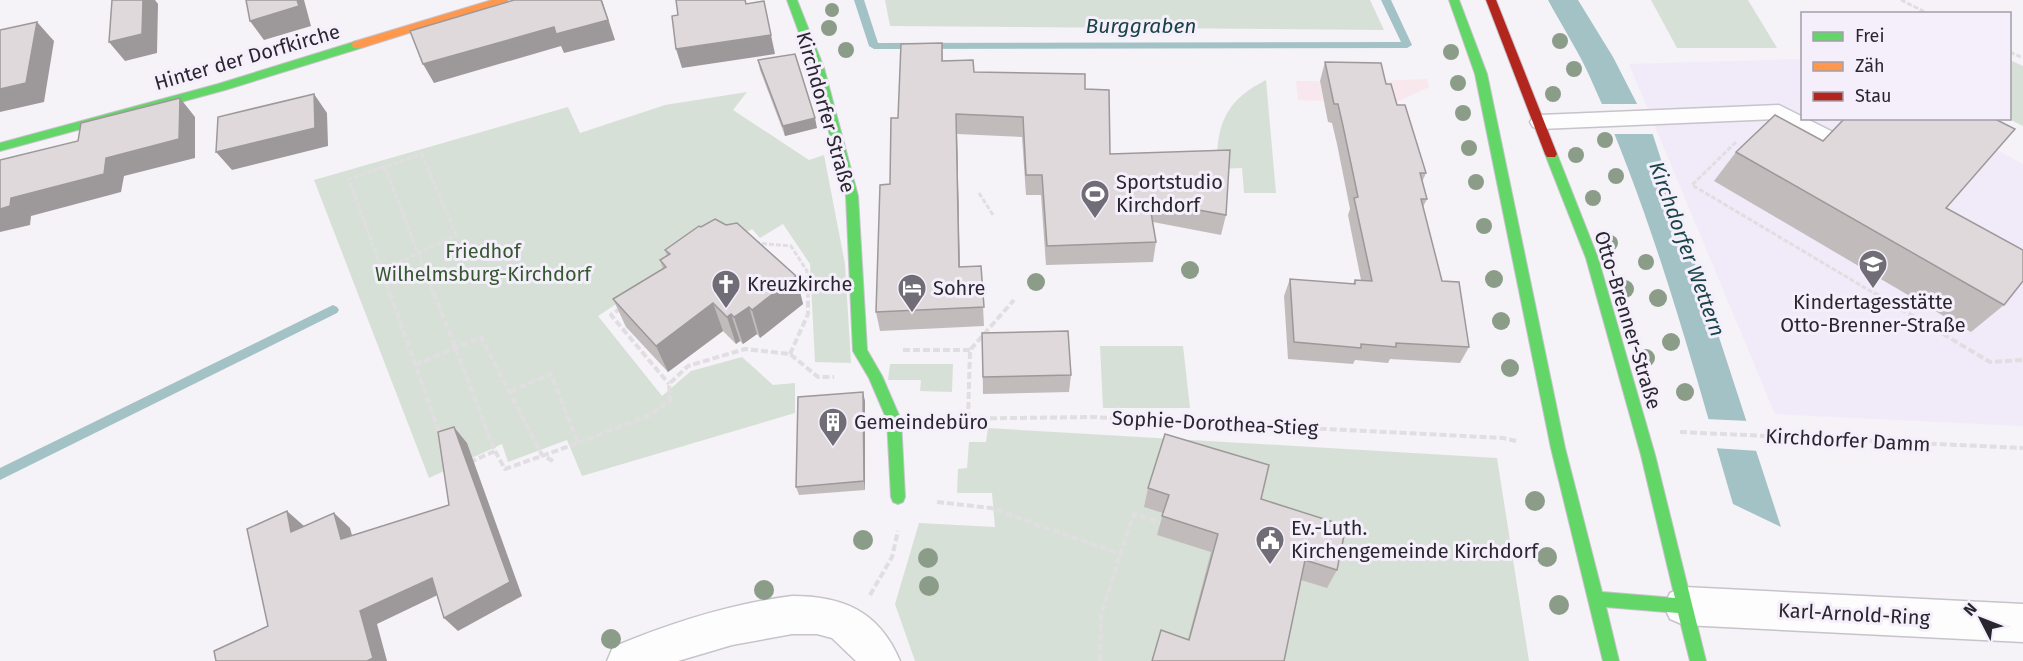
<svg xmlns="http://www.w3.org/2000/svg" width="2023" height="661" font-family="'Fira Sans',sans-serif">
<rect width="100%" height="100%" fill="#f5f2f8"/>
<g fill="#f8e8ee">
<path d="M1427,79L1429,87L1399,101L1379,102L1374,81Z"/>
<path d="M1296,81H1319L1324,101L1298,100Z"/>
</g>
<path fill="#f1eaf9" d="M1802,59V118L1939,119L2023,164V426L1775,414L1629,64Z"/>
<g fill="#d7e0d6">
<path d="M885,0H1370L1384,30L890,26Z"/>
<path d="M1651,0H1748L1777,48H1677Z"/>
<path d="M2010,60L2023,66V126L2009,119Z"/>
<path d="M1266,80L1276,193H1244L1242,168L1217,169C1216,124 1226,100 1266,80Z"/>
<path d="M747,92L733,110L809,160L824,155L845,264L851,363L815,362L810,264L783,224L760,238L752,229L731,241L723,233L598,316L662,396L691,371L742,357L773,385L795,383V413L582,476L567,440L508,462L502,444L429,478L314,180L568,107L580,133L665,105Z"/>
<path d="M1100,346H1183L1190,408H1103Z"/>
<path d="M890,364H953L952,392L920,391L921,380H888Z"/>
<path d="M988,428L1497,458L1529,661H915L895,604L919,523L995,527L992,493H957L958,469L967,468L969,442H986Z"/>
</g>
<path fill="#a2c2c6" d="M1548,0H1578L1613,57L1653,135L1781,527L1733,504C1692,363 1654,219 1593,84C1581,55 1563,28 1548,0Z"/>
<g fill="#f5f2f8">
<path d="M1599,104H1640L1655,134H1611Z"/>
<path d="M1705,419L1749,421L1759,451L1713,448Z"/>
</g>
<g fill="none" stroke-linecap="round" stroke-linejoin="round">
<g fill="#a2c2c6" fill-rule="evenodd">
<path d="M854,0H864L878,43L1401,42L1381,0H1391L1412,45L1407,48L874,49L869,46Z"/>
<path d="M333,305L337,307L339,310L337,313L0,480V468Z"/>
</g>
<g stroke="#c6c3ca" stroke-width="3">
<path id="lane" d="M1779,105L1837,134L1840,139L1837,144L1830,146L1823,144L1776,119L1540,129L1533,127L1530,122L1533,117L1540,115Z"/>
</g>
<g stroke="#c6c3ca" stroke-width="3">
<g id="street">
<path d="M1684,587L2023,604V642L1684,625L1670,619L1664,606L1670,593Z"/>
<path d="M792,596C843,596 879,611 900,661H856L832,638L817,634H792L732,645L678,661H607L613,647C671,623 729,604 792,596Z"/>
</g>
</g>
<g stroke="#c6c3ca" stroke-width="2">
<g id="fast">
<path d="M787,0H797L824,68L858,196L867,350L882,376L901,420L905,497L903,502L898,504L893,502L891,497L887,420L869,378L853,351L846,196L812,68Z"/>
<path d="M1449,0H1459L1487,74L1565,448L1602,592L1675,598L1641,455L1586,258L1545,154L1551,150L1557,154L1598,258L1655,455L1706,661H1690L1678,613L1606,607L1619,661H1603L1551,448L1475,74Z"/>
<path d="M357,41L361,42V48L225,90L0,151V143L218,84Z"/>
</g>
</g>
<g stroke="#c6c3ca" stroke-width="2">
<path id="slow" d="M492,0H508L507,2L361,48H353L352,45L353,42Z"/>
</g>
<g stroke="#c6c3ca" stroke-width="2">
<path id="jam" d="M1486,0H1496L1557,154L1555,157H1547L1545,154Z"/>
</g>
<g stroke="#e0dee1" stroke-width="3" stroke-dasharray="5 2" stroke-linecap="butt">
<path d="M1901,0L1929,14"/>
<path d="M2010,52L2023,58"/>
<path d="M1736,142L1692,185L1877,295"/>
<path d="M422,154L456,235L382,271L349,179Z"/>
<path d="M385,167L434,295"/>
<path d="M979,193L993,215"/>
<path d="M755,243L791,246L807,271L808,295"/>
<path d="M382,271L390,295"/>
</g>
<g stroke="#e0dee1" stroke-width="4" stroke-dasharray="7 3" stroke-linecap="butt">
<path d="M390,293L440,434"/>
<path d="M434,293L495,451L470,462"/>
<path d="M1874,293L1990,362L2023,360"/>
<path d="M621,308L611,315L669,384"/>
<path d="M903,350H970"/>
<path d="M790,354L808,314V293"/>
<path d="M415,365L481,337L542,455L553,461"/>
<path d="M930,419L1092,417L1503,438L1516,441"/>
<path d="M968,419L970,350L1014,300"/>
<path d="M1680,432L2023,448"/>
<path d="M578,443L650,415L670,400L669,384L688,366L745,349L790,354L818,377H834"/>
<path d="M495,451L505,469L578,443L551,374L509,392"/>
<path d="M937,502L991,508L1120,554L1134,514L1162,523"/>
<path d="M870,595L892,557L898,531"/>
<path d="M1100,661L1101,616L1120,554"/>
</g>
<use href="#lane" fill="#fefdfe" fill-rule="evenodd"/>
<use href="#street" fill="#fefdfe" fill-rule="evenodd"/>
<use href="#fast" fill="#63d668" fill-rule="evenodd"/>
<use href="#slow" fill="#ff974d" fill-rule="evenodd"/>
<use href="#jam" fill="#b3261e" fill-rule="evenodd"/>
</g>
<g fill="#8b9d89">
<circle cx="832" cy="10" r="7"/>
<circle cx="829" cy="28" r="8"/>
<circle cx="1560" cy="41" r="8"/>
<circle cx="846" cy="50" r="8"/>
<circle cx="1451" cy="52" r="8"/>
<circle cx="1574" cy="69" r="8"/>
<circle cx="1458" cy="83" r="8"/>
<circle cx="1553" cy="94" r="8"/>
<circle cx="1463" cy="113" r="8"/>
<circle cx="1605" cy="140" r="8"/>
<circle cx="1469" cy="148" r="8"/>
<circle cx="1576" cy="155" r="8"/>
<circle cx="1616" cy="176" r="8"/>
<circle cx="1476" cy="182" r="8"/>
<circle cx="1593" cy="198" r="8"/>
<circle cx="1484" cy="226" r="8"/>
<circle cx="1610" cy="243" r="8"/>
<circle cx="1646" cy="262" r="8"/>
<circle cx="1190" cy="270" r="9"/>
<circle cx="1494" cy="279" r="9"/>
<circle cx="1036" cy="282" r="9"/>
<circle cx="1625" cy="289" r="9"/>
<circle cx="1658" cy="298" r="9"/>
<circle cx="1501" cy="321" r="9"/>
<circle cx="1671" cy="342" r="9"/>
<circle cx="1646" cy="358" r="9"/>
<circle cx="1510" cy="368" r="9"/>
<circle cx="1685" cy="392" r="9"/>
<circle cx="1535" cy="501" r="10"/>
<circle cx="863" cy="540" r="10"/>
<circle cx="1547" cy="557" r="10"/>
<circle cx="928" cy="558" r="10"/>
<circle cx="929" cy="586" r="10"/>
<circle cx="764" cy="590" r="10"/>
<circle cx="1559" cy="605" r="10"/>
<circle cx="611" cy="639" r="10"/>
</g>
<g fill="#c1bbbc">
<path d="M942,43L943,61L974,72L1085,89L1110,154L1226,215L1221,235L1153,222L1156,242L1153,262L1046,265L1041,195H1026L1022,137L957,134L960,267L981,266L984,326L880,331L876,312L898,118Z"/>
<path d="M758,60L817,128L785,136L760,70Z"/>
<path d="M1325,62L1386,84L1397,105L1426,173L1422,182L1427,199L1423,207L1442,281L1469,347L1460,363L1390,359L1388,363L1355,360L1353,364L1288,359L1284,296L1290,279L1353,284L1355,280H1361L1348,215L1350,209L1337,144L1332,123L1328,122L1320,81Z"/>
<path d="M1736,152L1946,208L2004,305L1971,332L1714,181Z"/>
<path d="M701,227L796,276L803,304L760,338L757,334L743,344L740,341L736,344L723,331L668,372L626,327L613,299L663,269L660,260L667,256L665,250Z"/>
<path d="M982,333L1071,375L1069,392L983,394Z"/>
<path d="M865,401V490L799,495L796,487Z"/>
<path d="M1148,488L1261,499L1337,570L1327,588L1301,580L1284,661L1188,639L1211,552L1157,535L1163,513L1144,507Z"/>
</g>
<g fill="#9d9899">
<path d="M143,0H155L158,4L157,53L125,61L109,42Z"/>
<path d="M297,0H304L311,26L264,40L250,21Z"/>
<path d="M602,0L615,40L564,53L561,46L434,83L423,64Z"/>
<path d="M37,22L54,41L44,102L0,112V89Z"/>
<path d="M771,35L775,54L682,68L676,49Z"/>
<path d="M314,94L327,113L328,146L232,170L216,152Z"/>
<path d="M180,98L195,117V158L124,176L121,192L31,216L30,225L0,232V209L11,198Z"/>
<path d="M956,114L957,134L960,286L959,267Z"/>
<path d="M815,118L817,128L785,136L783,126Z"/>
<path d="M796,276L803,304L760,338L752,310Z"/>
<path d="M713,303L723,331L668,372L656,346Z"/>
<path d="M749,307L757,334L743,344L734,317Z"/>
<path d="M731,314L740,341L736,344L727,317Z"/>
<path d="M863,392L865,401V490L864,481Z"/>
<path d="M454,427L467,443L522,596L458,631L444,618Z"/>
<path d="M287,511L304,526L309,547L291,532Z"/>
<path d="M334,513L350,528L357,553L341,539Z"/>
<path d="M432,578L446,591L377,624L387,661H367L360,611Z"/>
</g>
<g fill="#e0d9db" stroke="#9d9899" stroke-width="1.5">
<path d="M112,0H143L142,34L109,42Z"/>
<path d="M246,0H297L299,6L250,21Z"/>
<path d="M514,0H601L608,20L556,34L554,27L423,64L410,31Z"/>
<path d="M676,0H745L746,4L764,1L771,35L676,49L672,16L678,15Z"/>
<path d="M37,22L26,83L0,89V30Z"/>
<path d="M942,43V61L973,60L974,72L1085,74V89L1109,90L1110,154L1230,150L1226,215L1149,201L1156,242L1047,246L1042,175H1026L1023,117L956,114L959,267L981,266L984,307L876,312L880,185L890,184L891,118H898L901,44Z"/>
<path d="M795,54L815,118L783,126L758,60Z"/>
<path d="M1325,62L1381,63L1386,84H1391L1397,105H1405L1426,173H1420L1427,199H1421L1442,281L1459,282L1469,347L1396,343V347L1361,344V348L1294,342L1290,279L1355,284V280L1372,281L1354,198L1358,197L1343,126L1338,104H1334Z"/>
<path d="M314,94L315,128L216,152L218,117Z"/>
<path d="M180,98L179,139L106,158L104,174L11,198L10,206L0,209V160L78,141L81,123Z"/>
<path d="M1775,115L1823,141L1845,118H1993L2015,129L1946,208L2023,250V281L2004,305L1736,152Z"/>
<path d="M715,219L726,225L737,223L796,276L752,310L749,307L734,317L731,314L727,317L713,303L656,346L613,299L666,267L660,260L670,254L665,250L699,226L701,227Z"/>
<path d="M1068,331L1071,375L983,377L982,333Z"/>
<path d="M863,392L864,481L796,487L798,397Z"/>
<path d="M454,427L510,582L444,618L432,578L360,611L373,658L367,661H216L214,651L268,626L247,529L287,511L291,532L334,513L341,539L449,505L438,432Z"/>
<path d="M1165,434L1269,465L1261,499L1346,526L1337,570L1305,560L1284,661H1152L1161,630L1189,640L1218,534L1162,516L1169,495L1148,488Z"/>
</g>
<defs>
<g id="stadium-pin" transform="scale(1.5)"><path d="M0 17L-7.5 6A9.5 9.5 0 1 1 7.5 6Z" fill="#716d76" stroke="#f4effb"/><path d="M0-5a6.5 5 0 1 0 0 10a6.5 5 0 1 0 0-10ZM-3.5-1.8h7v3.6h-7Z" fill="#fff"/></g>
<g id="school-pin" transform="scale(1.5)"><path d="M0 17L-7.5 6A9.5 9.5 0 1 1 7.5 6Z" fill="#716d76" stroke="#f4effb"/><path d="M0-5L7-2L0 1L-7-2ZM-4 1L0 2.5L4 1V4Q0 6-4 4Z" fill="#fff"/></g>
<g id="church-pin" transform="scale(1.5)"><path d="M0 17L-7.5 6A9.5 9.5 0 1 1 7.5 6Z" fill="#716d76" stroke="#f4effb"/><path d="M-1.2-6h2.4v3.5h3.3v2.4h-3.3V6h-2.4V-.1h-3.3v-2.4h3.3Z" fill="#fff"/></g>
<g id="hotel-pin" transform="scale(1.5)"><path d="M0 17L-7.5 6A9.5 9.5 0 1 1 7.5 6Z" fill="#716d76" stroke="#f4effb"/><path d="M-6-4.5h1.5V1H6V5H4.5V3h-9V5H-6ZM-4 0a1.8 1.8 0 1 1 3.6 0ZM.5 0V-2.5h3Q6-2.5 6 0Z" fill="#fff"/></g>
<g id="building-pin" transform="scale(1.5)"><path d="M0 17L-7.5 6A9.5 9.5 0 1 1 7.5 6Z" fill="#716d76" stroke="#f4effb"/><path d="M-4-6H4V6H1V3H-1V6H-4ZM-2.5-4.3h1.7v1.8h-1.7ZM.8-4.3h1.7v1.8H.8ZM-2.5-1h1.7V.8h-1.7ZM.8-1h1.7V.8H.8Z" fill="#fff"/></g>
<g id="civic-pin" transform="scale(1.5)"><path d="M0 17L-7.5 6A9.5 9.5 0 1 1 7.5 6Z" fill="#716d76" stroke="#f4effb"/><path d="M-.6-6.5H3V-4.5H.6V-3L4-1V1h2V6H-6V1h2V-1L-.6-3ZM-1.2 2.5V6h2.4V2.5Z" fill="#fff"/></g>
</defs>
<g fill-rule="evenodd">
<use href="#stadium-pin" x="1095" y="194"/>
<use href="#school-pin" x="1873" y="264"/>
<use href="#church-pin" x="726" y="284"/>
<use href="#hotel-pin" x="912" y="288"/>
<use href="#building-pin" x="833" y="422"/>
<use href="#civic-pin" x="1270" y="540"/>
</g>
<g text-anchor="middle" stroke-width="6" stroke-linejoin="round" paint-order="stroke">
<g font-size="20" fill="#2a2630" stroke="#f4effb">
<text transform="translate(247 57) rotate(-16)" y="7">Hinter der Dorfkirche</text>
<text transform="translate(826 112) rotate(74)" y="7">Kirchdorfer Straße</text>
<text transform="translate(1628 320) rotate(73)" y="7">Otto-Brenner-Straße</text>
<text transform="translate(1215 423) rotate(3)" y="7">Sophie-Dorothea-Stieg</text>
<text transform="translate(1848 440) rotate(3)" y="7">Kirchdorfer Damm</text>
<text transform="translate(1854 614) rotate(3)" y="7">Karl-Arnold-Ring</text>
</g>
<g font-size="20" fill="#2a2630" stroke="#f4effb" text-anchor="start">
<text x="1116" y="189">Sportstudio<tspan x="1116" dy="23">Kirchdorf</tspan></text>
<text x="747" y="291">Kreuzkirche</text>
<text x="933" y="295">Sohre</text>
<text x="1873" y="309" text-anchor="middle">Kindertagesstätte<tspan x="1873" dy="23">Otto-Brenner-Straße</tspan></text>
<text x="854" y="429">Gemeindebüro</text>
<text x="1291" y="535">Ev.-Luth.<tspan x="1291" dy="23">Kirchengemeinde Kirchdorf</tspan></text>
</g>
<g font-size="20" fill="#35582e" stroke="#f4effb">
<text x="483" y="258">Friedhof<tspan x="483" dy="23">Wilhelmsburg-Kirchdorf</tspan></text>
</g>
<g font-size="21" font-style="italic" fill="#194447" stroke="#f4effb">
<text x="1141" y="33">Burggraben</text>
<text transform="translate(1687 249) rotate(70)" y="7">Kirchdorfer Wettern</text>
</g>
</g>
<rect x="1801" y="12" width="210" height="108" fill="#f4effb" stroke="#a39faa" stroke-width="1.5"/>
<rect x="1813" y="32" width="30" height="9" fill="#63d668" stroke="#a39faa" stroke-width="1.5"/>
<text x="1855" y="42" font-size="18" fill="#2a2630">Frei</text>
<rect x="1813" y="62" width="30" height="9" fill="#ff974d" stroke="#a39faa" stroke-width="1.5"/>
<text x="1855" y="72" font-size="18" fill="#2a2630">Zäh</text>
<rect x="1813" y="92" width="30" height="9" fill="#b3261e" stroke="#a39faa" stroke-width="1.5"/>
<text x="1855" y="102" font-size="18" fill="#2a2630">Stau</text>
<g transform="translate(1981 619) rotate(312)" stroke="#f4effb" stroke-width="4.5" paint-order="stroke">
<path d="M0-4.5L10 22L0 15L-10 22Z" fill="#2a2630"/>
<text y="-9" font-size="16" font-weight="bold" text-anchor="middle" fill="#2a2630">N</text>
</g>
</svg>
